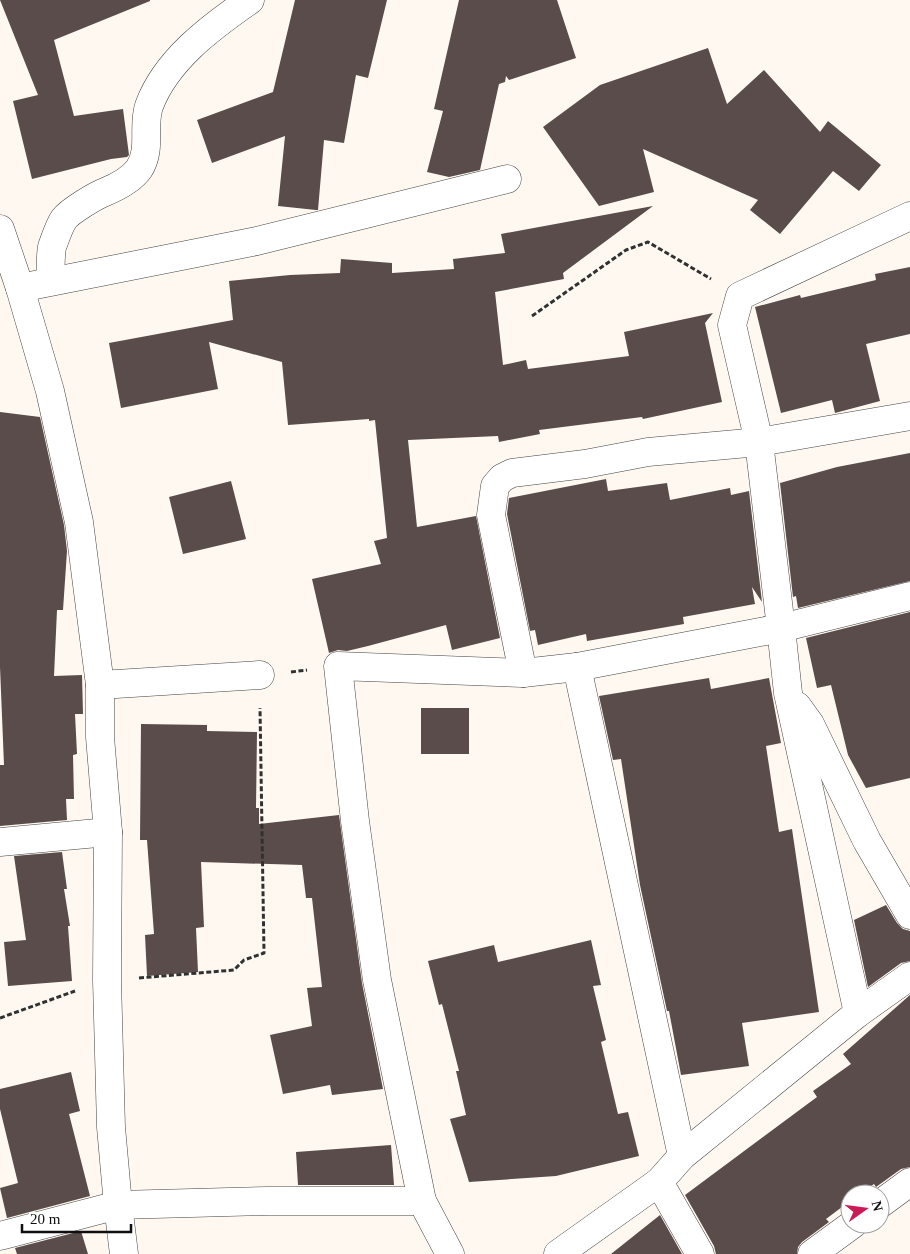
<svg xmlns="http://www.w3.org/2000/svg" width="910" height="1254" font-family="'Times New Roman',serif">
<rect width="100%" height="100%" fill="#fff8f1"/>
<g fill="#594c4a">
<path d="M0,0H150V1L54,40L74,116L123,109L129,155L127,157L111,159L32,179L13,101L38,95Z"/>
<path d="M295,0H387L368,78L356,75L344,143L324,140L318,210H316L278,206L285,136L212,163L197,120L273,92Z"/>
<path d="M459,0H557L576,58L509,80L506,76L505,82L499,84L480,170L449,177L427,172L443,111L434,109Z"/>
<path d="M708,48L727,104L764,70L820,132L828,121L881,165L859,191L833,171L780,234L750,210L758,200L643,149L654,192L599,206L543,127L600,85Z"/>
<path d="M653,206L563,273L564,279L495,292L503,365L526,360L528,369L629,356L624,332L713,313L705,323L722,402L643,419L642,417L539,430L540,434L499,442L498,436L408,440L417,527L476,516L500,638L452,650L446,625L368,646L347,651L338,650L329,653L312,579L381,564L374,541L387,538L375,420L369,421V419L288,425L282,362L209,342L218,389L121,408L109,343L233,320L229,281L290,275L340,273L341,259L392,263V273L454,269L453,259L505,253L501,234Z"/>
<path d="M910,267V334L866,344L880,401L835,413L832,400L781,413L755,307L800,295L801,298L876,280L875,274Z"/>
<path d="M0,412L40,417L64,525L67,551L63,610H57L54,676L82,675L83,714H75L77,754L73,755L74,799H66L67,820L0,826V765H4L0,667Z"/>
<path d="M910,453V581L798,608L796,596L793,597L780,483L837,467Z"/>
<path d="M606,479L608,491L667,483L670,500L730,488L731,495L749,491L762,602L752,587L755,604L683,617L684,624L587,641L586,634L538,645L535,630L530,631L507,514L509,498Z"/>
<path d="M231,481L246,539L183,554L169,497Z"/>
<path d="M910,612V778L866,788L848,755L831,685L817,688L806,638Z"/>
<path d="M709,678L711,689L769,678L781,743L766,746L779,832L792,829L819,1012L742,1023L749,1066L681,1075L669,1011H667L640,885L621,759L613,760L599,696Z"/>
<rect x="421" y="708" width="48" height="46"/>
<path d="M141,724L207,725V731L257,732L256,808H259V824L339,815L362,983L383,1089L332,1095L330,1085L283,1094L270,1035L312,1026L307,988L322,987L312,898H306L302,865L201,862L204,927L196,928L198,972L147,976L145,935L154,934L147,840H140Z"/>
<path d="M62,852L67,889H64L70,926H68L72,981L8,986L4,942L26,940L14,856Z"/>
<path d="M886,905L897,923L903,929L910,931V961L901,963L868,987L854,920Z"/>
<path d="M591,940L601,985L593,986L606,1040L601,1042L618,1114L628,1112L639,1156L556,1176L469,1182L450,1119L466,1115L456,1071H459L442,1004L439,1005L428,961L494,945L498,962Z"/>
<path d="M910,995V1167L901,1169L876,1187L874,1184L860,1194H850V1201L826,1219L829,1222L802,1242L798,1247L797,1254H716L714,1246L685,1195L817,1097L813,1091L851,1064L843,1054Z"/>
<path d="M71,1072L80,1111L69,1114L90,1196L7,1218L0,1188L18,1183L0,1109V1089Z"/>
<path d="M391,1145L394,1185H298L296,1152Z"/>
<path d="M660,1215L682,1254H611Z"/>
<path d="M81,1231L88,1254H17L15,1248Z"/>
</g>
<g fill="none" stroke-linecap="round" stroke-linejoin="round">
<g stroke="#424242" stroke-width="29">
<g id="street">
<path d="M0,229L20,288L50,391L79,522L100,685V737L108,832L107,980L111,1127L118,1205L124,1254"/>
<path d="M50,281C51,271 50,258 52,247C55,239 59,226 64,219C70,211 95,196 105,192C117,187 131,180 139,169C152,149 142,127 149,106C166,60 211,27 250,0"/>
<path d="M20,288L257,241L507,179"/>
<path d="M577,667L682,1156"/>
<path d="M523,673L491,515L495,486L502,478L512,473L585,464L648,452L759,442L910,416"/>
<path d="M100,685L260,675"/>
<path d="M797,706L810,724L867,841L910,915"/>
<path d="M0,842L108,832"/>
<path d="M858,1013L788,693L781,628L759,442L732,325L740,296L910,216"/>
<path d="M659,1182L700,1254"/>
<path d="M880,1204L910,1182"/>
<path d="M0,1236L118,1205L268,1201H422"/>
<path d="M450,1254L422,1201L377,980L355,821L338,666L523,673L577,667L781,628L910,596"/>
<path d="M558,1254L659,1182L682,1156L858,1013L910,976"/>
<path d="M812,1254L853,1224"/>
</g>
</g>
<g stroke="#313131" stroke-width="3" stroke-dasharray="5 2.5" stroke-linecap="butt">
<path d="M532,316L626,250L648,242L711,279"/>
<path d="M291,672L307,670"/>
<path d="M139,978L234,970L244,960L264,953L260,708"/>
<path d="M0,1018L75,991"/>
</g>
<use href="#street" stroke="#fff" stroke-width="28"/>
</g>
<g transform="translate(865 1209) rotate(76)"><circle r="24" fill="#ffffff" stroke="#9f9f9f"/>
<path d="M0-4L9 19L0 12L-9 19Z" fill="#cb1a58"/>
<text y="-8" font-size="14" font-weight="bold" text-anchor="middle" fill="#0f0f0f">N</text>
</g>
<path d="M22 1224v8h109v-8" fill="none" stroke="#0f0f0f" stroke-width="2.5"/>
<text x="30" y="1224" font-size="15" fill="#0f0f0f" stroke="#ffffff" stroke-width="4" paint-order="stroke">20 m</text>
</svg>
